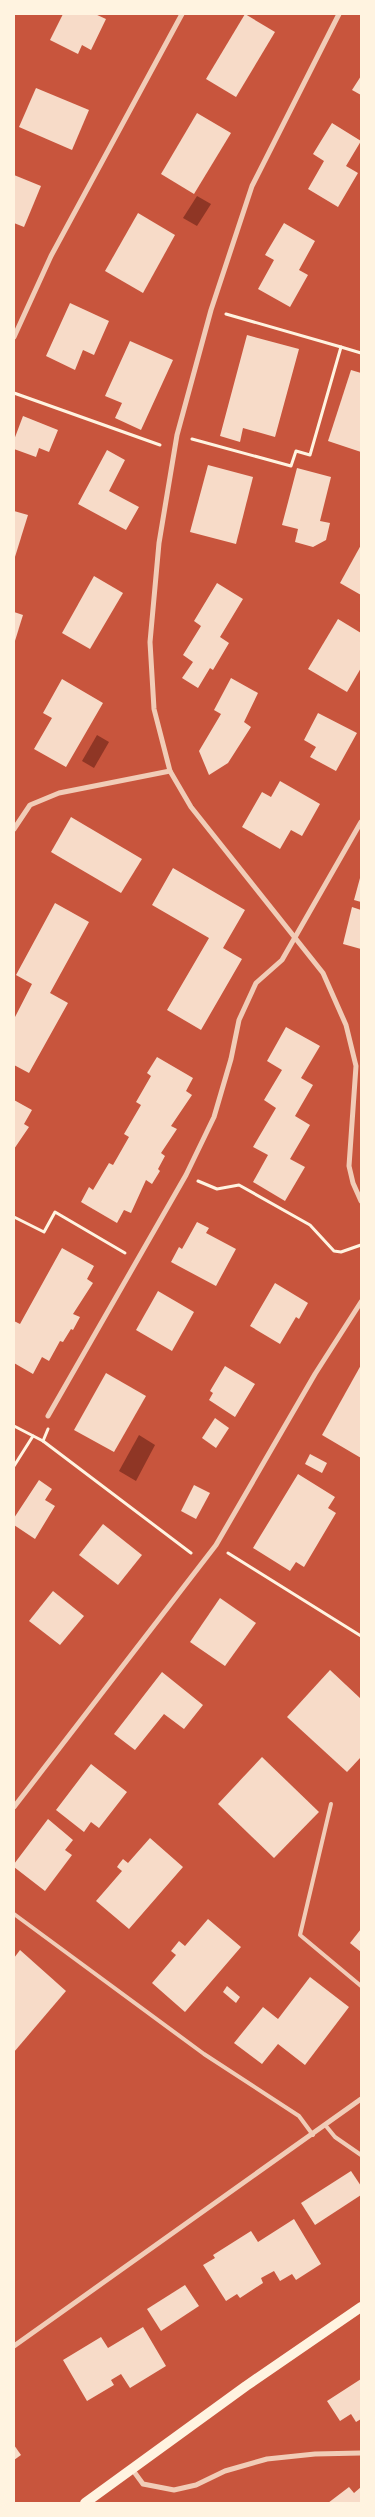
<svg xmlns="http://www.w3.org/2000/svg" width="375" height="2517" font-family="'Fira Sans Condensed',sans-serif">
<rect width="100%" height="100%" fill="#c8553d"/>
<g fill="#8f3625">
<path d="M197,196L211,204L197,226L183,218Z"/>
<path d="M97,735L109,742L94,768L82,761Z"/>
<path d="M139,1435L155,1445L136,1481L119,1471Z"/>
</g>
<g fill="#f7dbc8">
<path d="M63,14H95L106,19L91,50L82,45L78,54L50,40Z"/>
<path d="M245,14L275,32L236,97L206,79Z"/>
<path d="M361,76V95L352,90Z"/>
<path d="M36,88L89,110L72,150L19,127Z"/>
<path d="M197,113L231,133L194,194L161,174Z"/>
<path d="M332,123L361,141L346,166L358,173L338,207L308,189L324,161L313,154Z"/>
<path d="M14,175L41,186L24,227L14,223Z"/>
<path d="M138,213L175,235L143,293L105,271Z"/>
<path d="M284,223L315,241L299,270L308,275L290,307L258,289L274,260L265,255Z"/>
<path d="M70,303L109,321L94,355L83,350L75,370L46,356Z"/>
<path d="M247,335L299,349L275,437L243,428L240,442L220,436Z"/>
<path d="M130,341L173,360L141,430L115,418L122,403L105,396Z"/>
<path d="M351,370L361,373V452L328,441Z"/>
<path d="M23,416L58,430L49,452L39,448L36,457L14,449V440Z"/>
<path d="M107,450L125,460L109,491L139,507L126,530L78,504Z"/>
<path d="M208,465L253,477L236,544L190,532Z"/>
<path d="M297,468L331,477L320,521L330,523L326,540L313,547L295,542L298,529L282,525Z"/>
<path d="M14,511L28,515L14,560Z"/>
<path d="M361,545V595L340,583Z"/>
<path d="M94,576L123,593L90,649L62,633Z"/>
<path d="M217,583L243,599L220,637L229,643L213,670L210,668L198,688L182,678L193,662L183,655L201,626L194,621Z"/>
<path d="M14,612L23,615L14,644Z"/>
<path d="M338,619L361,633V668L347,692L308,669Z"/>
<path d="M231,678L258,693L244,722L251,727L228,763L209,775L199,751L221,714L214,710Z"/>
<path d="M62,679L103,703L66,767L34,749L52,718L43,713Z"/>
<path d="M318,713L357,733L336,771L310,757L316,747L304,740Z"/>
<path d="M280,781L320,804L302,836L291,830L280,849L242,827L262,792L271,797Z"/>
<path d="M71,817L142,859L121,893L51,852Z"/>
<path d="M173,868L245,910L223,948L242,959L201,1030L167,1010L209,938L152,905Z"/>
<path d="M360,878L361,879V902L354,900Z"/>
<path d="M55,903L89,922L50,993L68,1003L29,1073L14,1065V1019L32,984L16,975Z"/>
<path d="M352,907L361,910V949L343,944Z"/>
<path d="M286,1027L320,1046L301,1078L313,1085L295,1116L310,1125L290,1159L305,1167L285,1201L253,1182L268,1155L253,1147L276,1108L264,1100L282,1070L267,1061Z"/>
<path d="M157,1057L193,1078L186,1091L192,1095L171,1126L177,1129L161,1153L165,1156L158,1169L160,1171L152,1184L146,1180L131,1213L124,1210L117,1223L81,1202L89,1187L93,1190L109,1163L113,1165L129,1137L124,1134L141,1105L136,1102L151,1076L147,1073Z"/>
<path d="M14,1100L32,1110L24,1124L29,1127L14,1149Z"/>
<path d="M197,1222L209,1228L206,1233L236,1249L216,1286L171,1262L179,1247L182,1249Z"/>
<path d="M62,1248L94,1266L87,1279L93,1283L73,1314L80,1317L73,1330L71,1329L63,1342L60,1341L49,1361L42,1357L33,1374L14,1363V1321L20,1324Z"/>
<path d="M275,1283L308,1303L299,1319L296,1317L280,1344L250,1326Z"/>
<path d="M158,1291L194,1312L172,1351L136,1330Z"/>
<path d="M361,1365V1458L322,1435Z"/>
<path d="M225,1366L255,1384L235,1417L209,1400L213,1393L210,1391Z"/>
<path d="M106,1373L146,1396L114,1452L74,1430Z"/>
<path d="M215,1418L229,1428L216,1448L202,1438Z"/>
<path d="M310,1454L327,1463L322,1473L305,1464Z"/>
<path d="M298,1474L335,1497L328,1508L336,1513L304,1567L296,1562L290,1571L253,1548Z"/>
<path d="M39,1480L52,1489L45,1500L55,1506L35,1539L14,1525V1518Z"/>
<path d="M194,1485L210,1493L196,1519L181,1511Z"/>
<path d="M103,1524L142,1555L118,1585L79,1555Z"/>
<path d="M53,1591L84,1616L60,1645L29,1621Z"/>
<path d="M220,1598L256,1623L225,1666L190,1642Z"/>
<path d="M330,1670L361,1699V1757L347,1772L287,1717Z"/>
<path d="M162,1672L203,1705L184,1729L164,1714L135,1750L114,1734Z"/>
<path d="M262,1757L319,1812L274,1858L218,1804Z"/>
<path d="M91,1764L127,1792L99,1828L91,1822L84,1832L56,1810Z"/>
<path d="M48,1819L73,1840L65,1850L72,1855L45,1891L14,1867V1864Z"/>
<path d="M150,1838L183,1867L129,1929L96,1901L122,1871L117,1867L119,1864L123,1859L128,1863Z"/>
<path d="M208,1919L241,1947L185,2012L152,1983L176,1955L171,1951L179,1941L185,1946Z"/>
<path d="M361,1929V1952L350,1943Z"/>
<path d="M20,1950L66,1991L14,2052V1958Z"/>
<path d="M310,1977L349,2007L305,2065L278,2044L262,2064L234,2043L263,2007L278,2019Z"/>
<path d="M227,1986L240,1997L236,2003L223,1992Z"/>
<path d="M351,2171L361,2186V2195L315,2225L301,2203Z"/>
<path d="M294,2219L321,2264L296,2280L292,2274L280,2281L274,2271L261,2278L263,2283L240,2298L237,2294L226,2301L203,2265L215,2258L213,2255L251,2231L258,2242Z"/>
<path d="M185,2285L199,2306L161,2331L147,2309Z"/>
<path d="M143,2327L166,2366L130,2388L121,2374L111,2380L114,2385L87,2401L63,2360L101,2337L108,2348Z"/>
<path d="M361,2379V2419L356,2422L351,2414L340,2421L327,2401Z"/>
<path d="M14,2445L21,2455L14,2460Z"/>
<path d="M349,2487L354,2493L361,2487V2503H328Z"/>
</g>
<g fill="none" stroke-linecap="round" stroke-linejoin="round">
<g stroke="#fff3e0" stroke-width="3">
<path d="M226,314L341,347"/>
<path d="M14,393L160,445"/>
<path d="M192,439L291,466L296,451L310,455L341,347L361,353"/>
<path d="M198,1181L217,1189L239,1185L310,1225L334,1251L341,1252L361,1245"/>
<path d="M14,1217L44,1232L55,1212L125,1253"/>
<path d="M14,1426L43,1441L191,1553"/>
<path d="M43,1441L48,1429"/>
<path d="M14,1466L33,1436"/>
<path d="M228,1553L361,1636"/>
</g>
<g stroke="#f1ccb7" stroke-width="4">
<path d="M331,1804L300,1935L361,1986"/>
<path d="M14,1914L204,2054L299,2116L313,2135"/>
<path d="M326,2126L335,2137L361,2155"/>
</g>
<g stroke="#f1ccb7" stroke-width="5">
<path d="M339,14L252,186L211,310L177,435L159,543L150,642L154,709L170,771L191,807L323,973L346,1025L356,1066L349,1166L353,1183L361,1201"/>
<path d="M14,337L51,256L182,14"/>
<path d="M14,829L30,805L59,793L170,771"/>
<path d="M48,1416L186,1175L214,1117L231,1059L239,1020L256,983L282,960L361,822"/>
<path d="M14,1807L216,1545L315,1374L361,1302"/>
<path d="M14,2346L361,2099"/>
<path d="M132,2469L143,2484L174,2490L196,2485L225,2471L267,2459L315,2454L361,2453"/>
</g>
<path stroke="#fff3e0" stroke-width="10" d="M85,2503L246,2386L361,2307"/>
</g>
<rect width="375" height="2517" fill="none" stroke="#fff3e0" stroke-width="30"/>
</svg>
